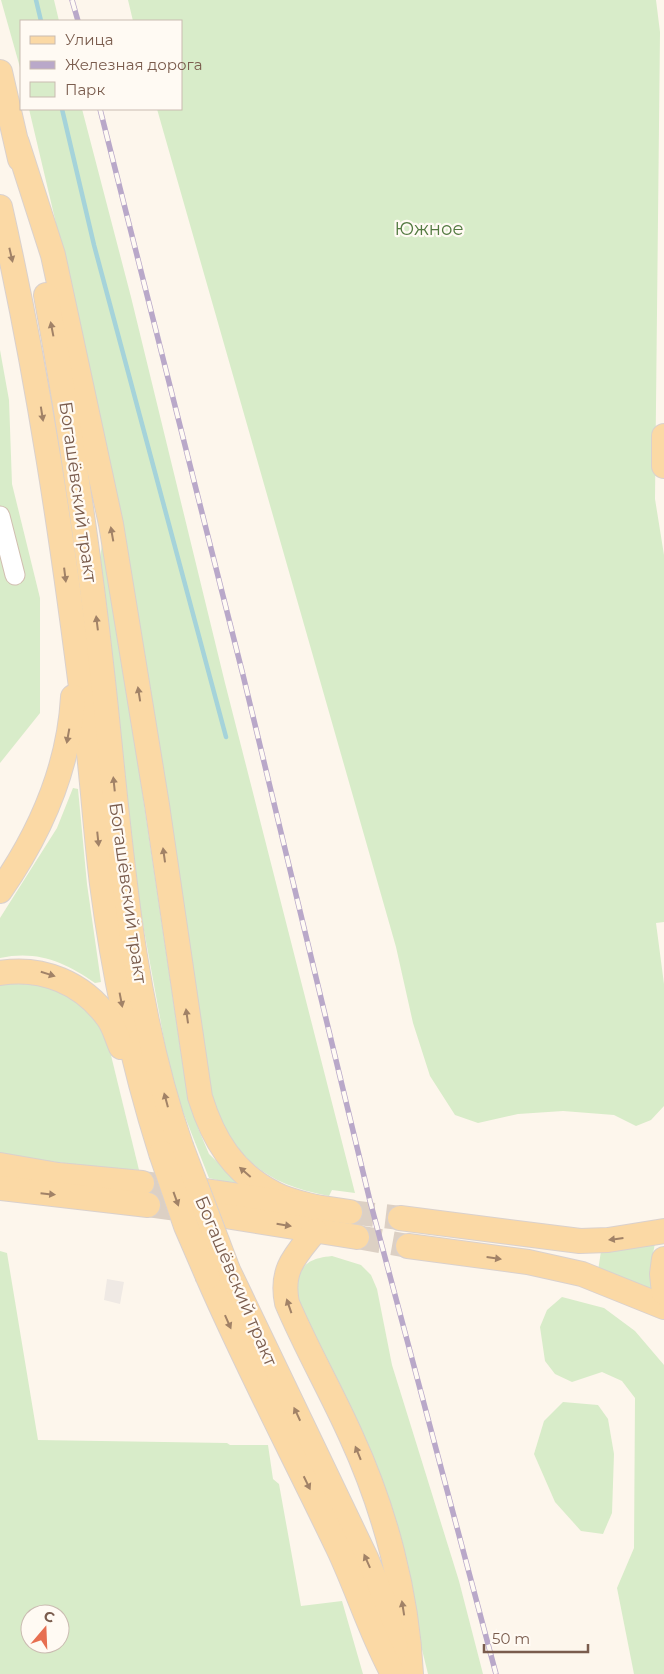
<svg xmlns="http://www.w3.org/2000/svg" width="664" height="1674" font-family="Montserrat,sans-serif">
<rect width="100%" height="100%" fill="#fdf6ec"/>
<path fill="#efe9e4" d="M107,1279L124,1282L120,1304L104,1300Z"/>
<g fill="#d8ecc9" fill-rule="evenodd">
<path d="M1,0H54L59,21H21V71Z"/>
<path d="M128,0H656L660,32L655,499L664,555V922L656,923L664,984V1106L651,1120L636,1126L614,1115L563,1111L518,1114L478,1123L455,1115L430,1076L413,1023L396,947L157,109H181V21H133Z"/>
<path d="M29,109H82L131,297L225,683L355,1193L332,1190L329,1196C263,1184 234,1157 210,1095L63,253Z"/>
<path d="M0,350L9,400L12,484L40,598V713L0,763Z"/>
<path d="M102,543L114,602L183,1067L198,1128L209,1154L239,1183L238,1185L209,1178L180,1104L167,1056L135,881L100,560Z"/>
<path d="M73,788L78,789L87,884L101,982L95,983C65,962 37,950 0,958V918L57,828Z"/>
<path d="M36,981L73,997L102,1026L108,1043L139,1170L96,1167L0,1155V983Z"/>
<path d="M655,1243L651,1265L653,1293L598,1271L601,1251Z"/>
<path d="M0,1251L7,1253L38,1440L227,1443L230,1445H268L273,1479L279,1484L301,1606L342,1601L363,1674H0ZM30,1614H60V1644H30Z"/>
<path d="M332,1256L361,1265L371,1275L377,1289L392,1365L459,1581L483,1674H428L381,1482L294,1294C300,1268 303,1259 332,1256Z"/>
<path d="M562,1297L604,1308L635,1331L664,1365V1674H634L617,1588L634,1548L635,1398L622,1381L602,1372L572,1382L555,1374L545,1361L540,1327L547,1310Z"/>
<path d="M563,1402L598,1405L608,1419L614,1454L612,1513L603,1534L581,1531L555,1502L534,1454L544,1421Z"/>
</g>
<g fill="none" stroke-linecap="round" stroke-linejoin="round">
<g stroke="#a5d3da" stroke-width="4.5">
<path d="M36,0L41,21"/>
<path d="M62,109L94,245L226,737"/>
</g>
<g stroke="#dcd0c4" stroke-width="24" stroke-dasharray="24 12" stroke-linecap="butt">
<path d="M142,1183L192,1189"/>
<path d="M148,1205L199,1212"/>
<path d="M350,1212L400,1218"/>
<path d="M357,1237L408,1246"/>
</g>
<g stroke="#d1beb0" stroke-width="21">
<path id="minor" d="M0,516L15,575"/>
</g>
<g stroke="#dad1cd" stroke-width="26">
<g id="major">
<path d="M0,72L20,159"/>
<path d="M17,143L53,255L111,524L157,805L200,1097C213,1139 233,1173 275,1194C288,1201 305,1204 319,1208"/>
<path d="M0,207C38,374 63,542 84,711C92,769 95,827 102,884C114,976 133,1065 161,1153"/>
<path d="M46,295C69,420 88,546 102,672C120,831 128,994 181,1146"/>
<path d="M664,436V466"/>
<path d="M0,891C41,832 69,769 73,697"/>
<path d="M0,973C42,966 83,983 108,1018C114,1026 117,1038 121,1047"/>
<path d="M0,1165L58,1175L142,1183"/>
<path d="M0,1188L148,1205"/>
<path d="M206,1191L350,1212"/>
<path d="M219,1215L357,1237"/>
<path d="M400,1218L580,1241L608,1240L664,1231"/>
<path d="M315,1231C296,1255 280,1269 287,1303C306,1348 331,1391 351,1436C385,1510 407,1593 411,1674"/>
<path d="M408,1246L528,1262L582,1274L664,1307"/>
<path d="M664,1259L662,1274L664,1293"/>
<path d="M228,1270L366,1558L383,1599L396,1648"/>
<path d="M208,1277C248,1369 295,1458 338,1548C358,1590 371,1634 393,1674"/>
</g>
</g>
<use href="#minor" stroke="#fff" stroke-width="19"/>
<use href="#major" stroke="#fbd9a5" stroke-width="24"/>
<g stroke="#b9a8c9" stroke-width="5.5">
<g id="rail">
<path d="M72,0L78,21"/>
<path d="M100,109L243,675L370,1201L496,1674"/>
</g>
</g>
<use href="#rail" stroke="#fffaf3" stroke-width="4" stroke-dasharray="11" stroke-linecap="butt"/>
<g stroke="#dad1cd" stroke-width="26" stroke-linecap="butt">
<g id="major-bridge">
<path d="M181,1146L228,1270"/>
<path d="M161,1153L186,1226L208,1277"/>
</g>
</g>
<use href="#major-bridge" stroke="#fbd9a5" stroke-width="24"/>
</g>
<defs><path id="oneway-solid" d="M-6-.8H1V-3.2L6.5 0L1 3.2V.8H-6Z" transform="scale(1.25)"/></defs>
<g fill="#a18267">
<use href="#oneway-solid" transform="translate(11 255) rotate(77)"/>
<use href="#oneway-solid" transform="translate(52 329) rotate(-101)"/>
<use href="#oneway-solid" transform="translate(42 414) rotate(81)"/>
<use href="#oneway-solid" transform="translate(112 534) rotate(-100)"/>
<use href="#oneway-solid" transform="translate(65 575) rotate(83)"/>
<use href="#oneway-solid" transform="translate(97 623) rotate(-97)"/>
<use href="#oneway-solid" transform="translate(139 694) rotate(-99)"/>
<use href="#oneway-solid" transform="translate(68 736) rotate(100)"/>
<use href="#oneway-solid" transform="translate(114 784) rotate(-96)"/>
<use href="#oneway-solid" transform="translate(98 839) rotate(84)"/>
<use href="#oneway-solid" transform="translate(164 855) rotate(-98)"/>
<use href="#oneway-solid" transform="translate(48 974) rotate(17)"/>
<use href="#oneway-solid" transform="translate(121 1000) rotate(79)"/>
<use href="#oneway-solid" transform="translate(187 1016) rotate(-98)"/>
<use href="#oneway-solid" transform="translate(166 1100) rotate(-105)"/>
<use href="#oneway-solid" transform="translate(245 1172) rotate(-139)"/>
<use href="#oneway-solid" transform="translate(48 1194) rotate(6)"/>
<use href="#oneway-solid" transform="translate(176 1199) rotate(70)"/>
<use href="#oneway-solid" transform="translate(284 1225) rotate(9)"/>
<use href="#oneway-solid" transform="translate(616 1239) rotate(173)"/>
<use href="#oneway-solid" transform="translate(494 1258) rotate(8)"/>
<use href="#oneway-solid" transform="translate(289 1306) rotate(-109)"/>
<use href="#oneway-solid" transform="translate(228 1322) rotate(66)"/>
<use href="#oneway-solid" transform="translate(297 1414) rotate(-115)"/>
<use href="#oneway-solid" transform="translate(358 1453) rotate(-112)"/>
<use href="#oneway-solid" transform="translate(307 1483) rotate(64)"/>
<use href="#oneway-solid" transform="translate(367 1561) rotate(-114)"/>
<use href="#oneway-solid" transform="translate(403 1608) rotate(-99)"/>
</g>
<g text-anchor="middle" stroke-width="4.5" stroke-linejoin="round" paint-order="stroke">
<g font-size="18" fill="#537a41" stroke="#fffaf3">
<text x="429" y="235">Южное</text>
</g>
<g font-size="18" fill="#7a5c4d" stroke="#fffaf3">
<text transform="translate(78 492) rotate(82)" y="6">Богашёвский тракт</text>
<text transform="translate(128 893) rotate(82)" y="6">Богашёвский тракт</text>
<text transform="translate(236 1281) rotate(67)" y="6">Богашёвский тракт</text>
</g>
</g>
<rect x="20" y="20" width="162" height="90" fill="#fffaf3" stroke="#cabbb1"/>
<rect x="30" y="36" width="25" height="8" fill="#fbd9a5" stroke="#cabbb1"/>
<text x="65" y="45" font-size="15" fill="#7a5c4d">Улица</text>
<rect x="30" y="61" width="25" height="8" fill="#b9a8c9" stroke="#cabbb1"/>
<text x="65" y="70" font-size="15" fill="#7a5c4d">Железная дорога</text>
<rect x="30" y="82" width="25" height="15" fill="#d8ecc9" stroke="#cabbb1"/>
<text x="65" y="95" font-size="15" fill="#7a5c4d">Парк</text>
<g transform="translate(45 1629) rotate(19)"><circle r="24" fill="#fffaf3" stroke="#cabbb1"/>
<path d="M0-4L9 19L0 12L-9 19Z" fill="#e76f51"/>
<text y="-8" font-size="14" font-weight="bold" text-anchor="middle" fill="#7a5c4d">С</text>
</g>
<path d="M484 1644v8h104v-8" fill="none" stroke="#7a5c4d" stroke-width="2.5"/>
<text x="492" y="1644" font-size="15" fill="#7a5c4d" stroke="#fffaf3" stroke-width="4" paint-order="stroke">50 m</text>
</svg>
